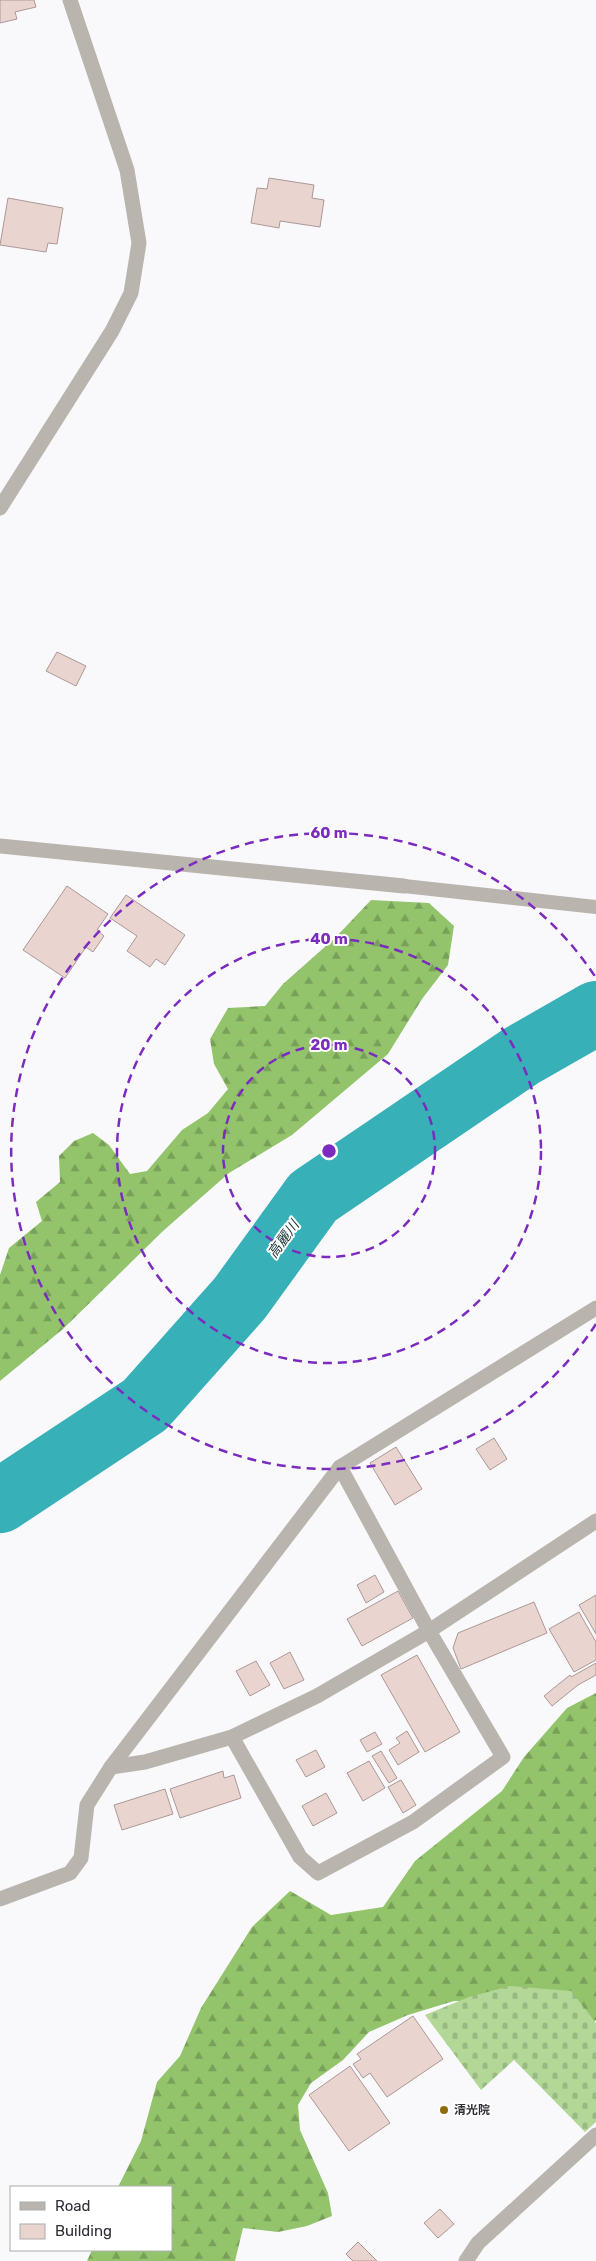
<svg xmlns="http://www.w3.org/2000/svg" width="596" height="2261" font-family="Rubik,'Noto Sans JP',sans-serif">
<defs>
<pattern id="forest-firs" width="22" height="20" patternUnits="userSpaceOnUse" patternTransform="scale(1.25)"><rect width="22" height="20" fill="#93c46b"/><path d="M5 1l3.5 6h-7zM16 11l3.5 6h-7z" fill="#78a059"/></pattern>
<pattern id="cemetery-stones" width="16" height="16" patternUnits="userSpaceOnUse" patternTransform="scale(1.25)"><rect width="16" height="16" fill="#b2d797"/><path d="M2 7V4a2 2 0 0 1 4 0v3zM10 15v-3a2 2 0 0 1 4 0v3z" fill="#99b983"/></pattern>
</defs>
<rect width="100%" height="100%" fill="#f9f9fc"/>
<g fill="url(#forest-firs)">
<path d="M371,900L429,903L454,926L448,965L422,999L388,1054L292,1135L229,1173L163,1231L63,1329L0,1381V1275L9,1248L42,1221L36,1202L60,1182L59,1156L74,1141L93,1133L109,1145L130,1174L147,1171L182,1130L208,1113L228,1089L214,1064L210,1039L228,1008L265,1006L283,984L336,937Z"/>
<path d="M596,1693V2020L593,2022L505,2002L454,2001L408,2015L369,2032L343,2060L311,2083L298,2105L300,2130L328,2193L332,2216L307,2226L278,2232L243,2228L235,2261H87L92,2250H171V2187H118L141,2141L157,2082L180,2056L201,2008L252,1927L290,1891L331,1915L383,1907L415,1861L502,1791L524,1757L567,1708Z"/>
</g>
<path fill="url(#cemetery-stones)" d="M510,1986L571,1991L596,2023V2122L585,2132L514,2060L481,2090L425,2015L469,1997Z"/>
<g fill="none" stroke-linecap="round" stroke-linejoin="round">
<path stroke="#37b0b8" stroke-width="64" d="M0,1501L145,1405L240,1298L313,1197L521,1056L596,1013"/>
</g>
<g fill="#e9d4d0" stroke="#ac9895">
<path d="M0,0H34L36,7L15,12L17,19L0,23Z"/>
<path d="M269,178L314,185L312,198L324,200L320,227L280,221L279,228L251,223L257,188L267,189Z"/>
<path d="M8,198L63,208L57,244L48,243L46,252L0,245Z"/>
<path d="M57,652L86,666L76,686L46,671Z"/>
<path d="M67,886L108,914L97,930L104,936L93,952L86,947L65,978L23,950Z"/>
<path d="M126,895L185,935L165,965L156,959L150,967L127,951L137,936L110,918Z"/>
<path d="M494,1438L507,1459L490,1470L476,1449Z"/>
<path d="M396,1447L422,1489L395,1505L370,1463Z"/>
<path d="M375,1575L384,1592L366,1603L357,1585Z"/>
<path d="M398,1591L413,1618L362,1646L347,1619Z"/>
<path d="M596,1595V1634L579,1605Z"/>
<path d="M534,1602L547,1633L461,1669L453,1648L458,1633Z"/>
<path d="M579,1612L596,1642V1660L574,1672L549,1629Z"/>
<path d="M290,1652L304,1680L284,1689L270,1663Z"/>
<path d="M417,1655L460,1732L425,1752L381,1675Z"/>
<path d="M256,1661L270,1685L250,1696L236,1671Z"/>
<path d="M596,1663V1675L578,1685L552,1706L544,1696L570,1675L571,1677Z"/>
<path d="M407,1731L419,1752L398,1765L389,1750L400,1743L396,1738Z"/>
<path d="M375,1732L382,1744L367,1752L360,1740Z"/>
<path d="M316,1750L325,1767L306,1777L296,1760Z"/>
<path d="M381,1751L397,1778L389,1783L372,1756Z"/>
<path d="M369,1761L385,1788L363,1801L347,1773Z"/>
<path d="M223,1771L224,1778L234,1775L241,1798L180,1818L170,1789Z"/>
<path d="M401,1780L416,1805L403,1813L388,1787Z"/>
<path d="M165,1789L173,1814L122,1830L114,1805Z"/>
<path d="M326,1793L337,1813L313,1826L302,1806Z"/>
<path d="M413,2016L443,2059L387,2097L370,2073L363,2078L353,2064L361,2059L357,2054Z"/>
<path d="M350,2066L390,2123L349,2151L309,2095Z"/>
<path d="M440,2209L454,2224L438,2238L424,2223Z"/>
<path d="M358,2242L377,2261H353L346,2254Z"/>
</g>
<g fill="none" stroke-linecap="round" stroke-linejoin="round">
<path stroke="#b9b4ad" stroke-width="14" d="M404,886L596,907"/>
<g stroke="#b9b4ad" stroke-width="15">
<path d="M0,508L112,331L131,293L139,243L127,170L70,0"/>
<path d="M0,846L404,886"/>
<path d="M232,1737L300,1857L318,1873L413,1822L503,1757L429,1631L340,1467"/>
<path d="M111,1767L145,1762L232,1737L317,1696L429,1631L596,1521"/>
<path d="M0,1899L70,1873L81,1858L87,1805L111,1767L340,1467L596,1308"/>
<path d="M466,2261L478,2243L596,2135"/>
</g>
</g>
<g fill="none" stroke="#7b2cbf" stroke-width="2.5" stroke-dasharray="9 6">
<circle cx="329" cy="1151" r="106"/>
<circle cx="329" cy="1151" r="212"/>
<path d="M596 1324A318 318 0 1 1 596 978"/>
</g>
<circle fill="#8e6c10" stroke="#fff" stroke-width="2" cx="444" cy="2110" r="5"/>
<g text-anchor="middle" stroke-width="4" stroke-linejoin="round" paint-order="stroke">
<g font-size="12" font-weight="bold" fill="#2f2e35" stroke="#fff" text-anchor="start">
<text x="454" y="2114">清光院</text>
</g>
<g font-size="14" font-style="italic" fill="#183234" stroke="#fff">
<text transform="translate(283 1239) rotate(-54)" y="5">高麗川</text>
</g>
</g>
<circle cx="329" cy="1151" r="8" fill="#7b2cbf" stroke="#fff" stroke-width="2.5"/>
<g font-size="15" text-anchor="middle" font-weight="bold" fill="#7b2cbf" stroke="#fff" stroke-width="4" stroke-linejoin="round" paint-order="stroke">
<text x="329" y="838">60 m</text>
<text x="329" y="944">40 m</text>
<text x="329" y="1050">20 m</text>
</g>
<rect x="10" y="2186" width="162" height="65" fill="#ffffff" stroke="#acabae"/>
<rect x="20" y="2202" width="25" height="8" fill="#b9b4ad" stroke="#acabae"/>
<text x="55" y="2211" font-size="15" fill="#2f2e35">Road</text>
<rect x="20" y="2224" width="25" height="15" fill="#e9d4d0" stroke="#acabae"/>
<text x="55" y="2236" font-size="15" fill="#2f2e35">Building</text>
</svg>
